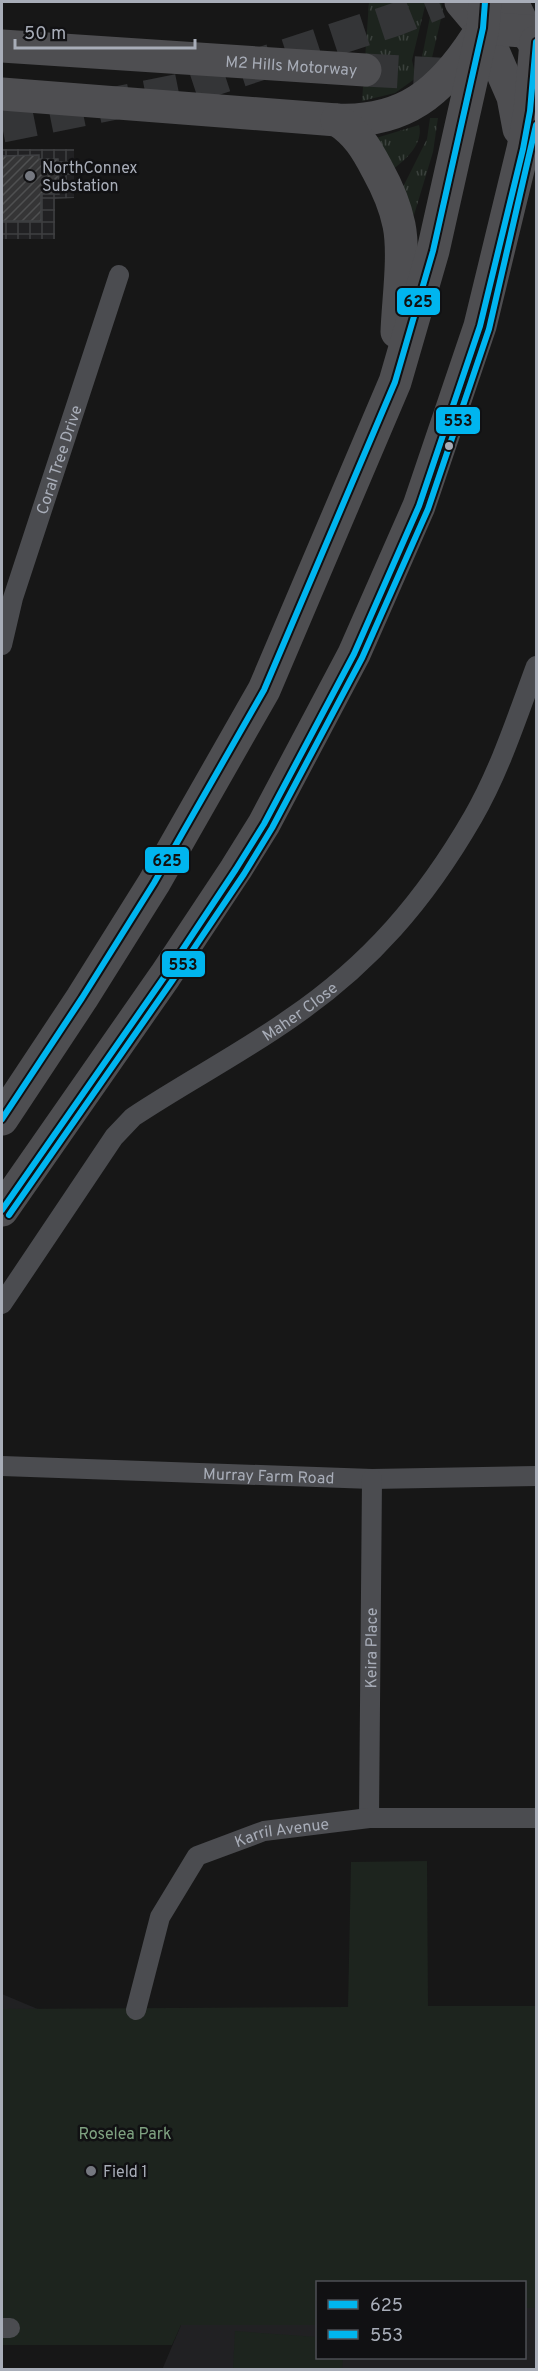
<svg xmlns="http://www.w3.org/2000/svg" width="538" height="2371" font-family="Overpass,sans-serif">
<defs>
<pattern id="industrial-grid" width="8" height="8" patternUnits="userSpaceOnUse" patternTransform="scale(1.5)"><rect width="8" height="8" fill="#212123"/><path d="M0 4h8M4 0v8" fill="none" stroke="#3e3f41"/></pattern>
<pattern id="grass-tufts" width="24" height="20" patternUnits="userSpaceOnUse" patternTransform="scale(1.5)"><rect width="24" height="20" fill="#1d241e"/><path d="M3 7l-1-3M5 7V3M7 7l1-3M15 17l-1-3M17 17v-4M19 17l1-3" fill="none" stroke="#3b413d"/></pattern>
<pattern id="building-hatch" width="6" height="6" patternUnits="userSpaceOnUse" patternTransform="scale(1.5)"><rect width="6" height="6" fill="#353536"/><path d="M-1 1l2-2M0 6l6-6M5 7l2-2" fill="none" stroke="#4f5051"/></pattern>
</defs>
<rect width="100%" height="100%" fill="#171717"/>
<g fill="#212123">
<path d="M2,1994L40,2010L2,2009Z"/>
<path d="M525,2308H536V2369L162,2370L181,2325H317L318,2358H524Z"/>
</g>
<path fill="url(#industrial-grid)" d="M2,149H74V198L55,199V239H2Z"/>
<g fill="url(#grass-tufts)">
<path d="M369,2H426L412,60L416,78L395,93L362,101Z"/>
<path d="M433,2H441L443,10L429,71L423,74L421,62Z"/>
<path d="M430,118H438L433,152L414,215L410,212L401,191L427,139Z"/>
<path d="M419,125C424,144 405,160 392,170L376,138Z"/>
</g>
<g fill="#1d241e">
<path d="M427,1861L428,2006H536V2308H525L524,2282H318L317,2325H181L172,2345H2V2009L348,2007L351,1862Z"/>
<path d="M235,2331L317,2337L318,2358H343L342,2369H233Z"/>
</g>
<path fill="url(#building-hatch)" stroke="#3f4043" stroke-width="1.5" d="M39,155V159H58L59,194H41V221H2V156Z"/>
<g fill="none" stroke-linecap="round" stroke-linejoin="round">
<g stroke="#343537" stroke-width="33" stroke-dasharray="33 16" stroke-linecap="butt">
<path d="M365,70L472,76"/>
<path d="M2,126L181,90L397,19L439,2"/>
</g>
<g stroke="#4b4c50" stroke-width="20">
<path id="s1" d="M2,645L13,598L119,275"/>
<path id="s2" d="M2,1304L114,1137L133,1117C184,1083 240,1054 291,1018C370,964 425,900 473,817C500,770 517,717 536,666"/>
<path id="s3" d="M2,1466L372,1479L536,1476"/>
<path id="s4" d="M369,1818L372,1479"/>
<path id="s5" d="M136,2010L160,1917L197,1856L264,1831L369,1818H536"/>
<path d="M2,2328H10"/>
</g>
<g stroke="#4e4e51" stroke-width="33">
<path d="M461,2L483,28L513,97L519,129"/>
<path d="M512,2L526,31L535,44"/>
<path d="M483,28L536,32"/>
<path id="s6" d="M2,46L365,70"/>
<path d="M2,94L337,120C404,123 441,92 476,38"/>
<path d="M337,120C357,133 366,148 377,169C387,187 395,205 399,225C405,255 398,301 397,332"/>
<path d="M2,1119L82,998L154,883L264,690L395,382L433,251L483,28L485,2"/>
<path d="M2,1210L165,976L236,869L264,824L354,654L419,506L480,326L523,149L530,111L536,42"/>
</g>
<g stroke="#111113" stroke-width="10">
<g id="bus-1">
<path d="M2,1119L82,998L154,883L264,690L395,382L433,251L483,28L485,2"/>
<path d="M2,1210L165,976L236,869L264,824L354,654L419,506L480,326L523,149L530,111L536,42"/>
</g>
</g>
<g stroke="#111113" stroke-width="10">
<path id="bus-2" d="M9,1215L172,981L244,874L272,828L362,658L428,509L489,329L536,125"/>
</g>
<use href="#bus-1" stroke="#00b5ef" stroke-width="6"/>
<use href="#bus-2" stroke="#00b5ef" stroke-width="6"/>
</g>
<g fill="#757880" stroke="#111113" stroke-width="2">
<circle cx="30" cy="176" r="6"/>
<circle cx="91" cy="2171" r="6"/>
</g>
<circle fill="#a8adb8" stroke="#111113" stroke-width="2" cx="449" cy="446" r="5"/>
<g text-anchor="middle" stroke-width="5" stroke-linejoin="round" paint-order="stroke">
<g font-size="16" fill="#a8adb8" stroke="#111113">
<text dy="6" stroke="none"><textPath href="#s6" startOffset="290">M2 Hills Motorway</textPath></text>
<text dy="6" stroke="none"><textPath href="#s1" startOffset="194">Coral Tree Drive</textPath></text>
<text dy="6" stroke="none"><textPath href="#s2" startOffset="426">Maher Close</textPath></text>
<text dy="6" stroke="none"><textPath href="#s3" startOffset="267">Murray Farm Road</textPath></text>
<text dy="6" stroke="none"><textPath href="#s4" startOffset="170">Keira Place</textPath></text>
<text dy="6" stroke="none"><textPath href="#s5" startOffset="256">Karril Avenue</textPath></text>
</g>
<g font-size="16" fill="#a8adb8" stroke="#111113" text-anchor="start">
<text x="42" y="173">NorthConnex<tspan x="42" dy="18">Substation</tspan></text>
<text x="103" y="2177">Field 1</text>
</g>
<g font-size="16" fill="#7fa381" stroke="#111113">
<text x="125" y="2139">Roselea Park</text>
</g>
</g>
<g stroke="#111113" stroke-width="2">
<rect x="396" y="287" width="45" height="29" rx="6" fill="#00b5ef"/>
<rect x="435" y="406" width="46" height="29" rx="6" fill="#00b5ef"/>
<rect x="144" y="846" width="46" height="28" rx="6" fill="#00b5ef"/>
<rect x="161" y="950" width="45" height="28" rx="6" fill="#00b5ef"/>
</g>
<g font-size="16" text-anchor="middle" font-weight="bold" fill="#111">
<text x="418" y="307">625</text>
<text x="458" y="426">553</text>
<text x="167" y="866">625</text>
<text x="183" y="970">553</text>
</g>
<rect width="538" height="2371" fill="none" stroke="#a8adb8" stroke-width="6"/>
<rect x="316" y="2281" width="210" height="78" fill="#111113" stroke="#4d4f55" stroke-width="1.5"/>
<rect x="328" y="2300" width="30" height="9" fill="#00b5ef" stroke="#4d4f55" stroke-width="1.5"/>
<text x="370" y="2311" font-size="18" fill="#a8adb8">625</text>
<rect x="328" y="2330" width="30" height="9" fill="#00b5ef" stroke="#4d4f55" stroke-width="1.5"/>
<text x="370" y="2341" font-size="18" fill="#a8adb8">553</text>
<path d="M15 39v9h180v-9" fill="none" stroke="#a8adb8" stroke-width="3"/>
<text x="24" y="39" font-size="18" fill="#a8adb8" stroke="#111113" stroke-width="4.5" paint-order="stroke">50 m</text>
</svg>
